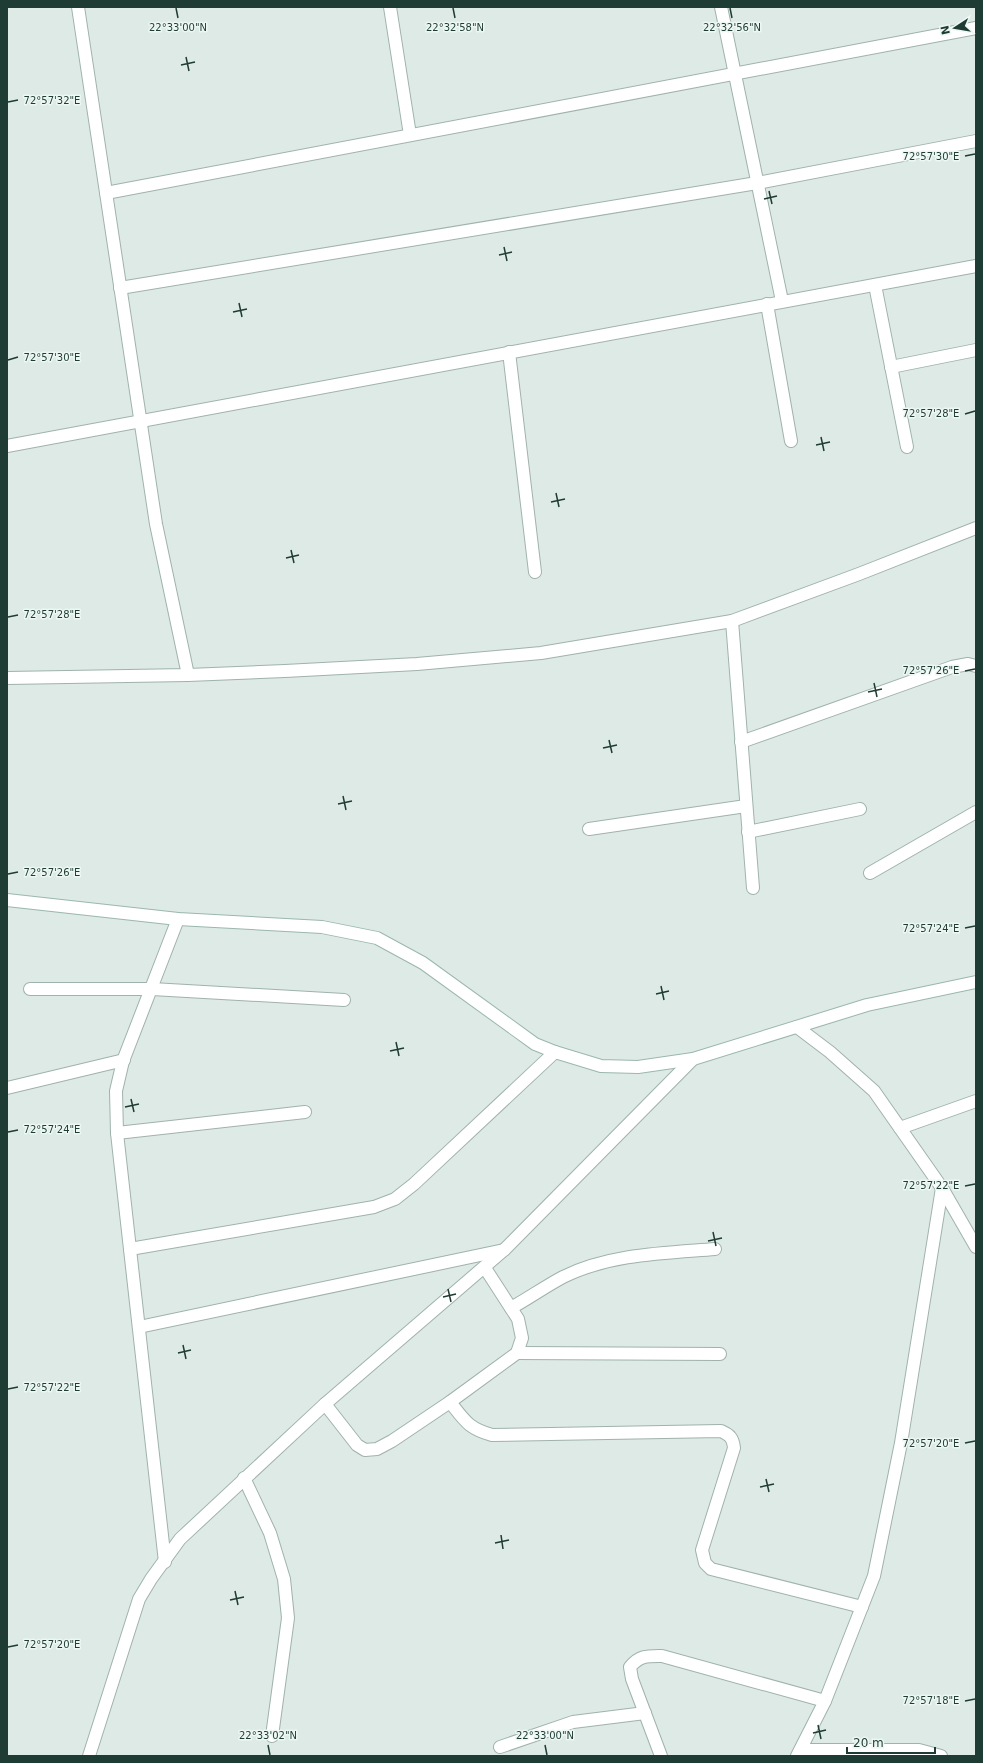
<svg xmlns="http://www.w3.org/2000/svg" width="983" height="1763" font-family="'DejaVu Sans',sans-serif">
<rect width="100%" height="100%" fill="#ddeae5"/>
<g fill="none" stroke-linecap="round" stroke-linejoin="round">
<g stroke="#a0b2ac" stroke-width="14">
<path id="lane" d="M801,1750H919L941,1756"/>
</g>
<g stroke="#a0b2ac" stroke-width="14">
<g id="street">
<path d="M78,7L156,524L188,675"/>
<path d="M390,7L410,135"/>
<path d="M721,7L782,301"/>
<path d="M106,193L976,28"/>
<path d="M875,285L907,447"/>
<path d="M120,288L757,183L976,141"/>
<path d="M767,304L791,441"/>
<path d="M509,352L535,572"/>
<path d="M891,367L976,350"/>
<path d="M7,446L976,266"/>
<path d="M732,621L753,888"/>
<path d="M7,678L188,675L285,671L417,664L541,653L732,621L859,574L976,528"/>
<path d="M741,742L952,667L968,664L976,666"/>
<path d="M589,829L746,806"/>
<path d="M748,832L860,809"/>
<path d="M870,873L976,812"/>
<path d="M30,989H152L344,1000"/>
<path d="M797,1027L830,1052L874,1091L942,1188L976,1247"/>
<path d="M7,1088L124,1060"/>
<path d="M900,1128L976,1101"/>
<path d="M117,1133L305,1112"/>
<path d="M130,1249L374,1207L395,1199L414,1184L555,1052"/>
<path d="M511,1308C529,1298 546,1286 563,1277C609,1254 665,1253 715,1249"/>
<path d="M139,1327L504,1250"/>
<path d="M517,1353L720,1354"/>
<path d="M450,1402C465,1421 468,1428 492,1435L721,1431C730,1435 733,1438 734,1448L702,1550L705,1563L711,1569L862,1607"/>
<path d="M325,1404L357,1445L365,1450L377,1449L392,1441L450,1402L517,1353L522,1338L518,1319L485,1268"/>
<path d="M244,1478L270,1533L284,1579L288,1618L272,1736"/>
<path d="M165,1562L117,1133L116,1091L123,1061L178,919"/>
<path d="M500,1747L573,1722L645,1713"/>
<path d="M89,1756L139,1599L151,1579L180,1539L325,1404L505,1249L693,1059"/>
<path d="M661,1756L632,1679L630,1667C640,1655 648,1656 662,1656L825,1701"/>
<path d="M797,1756L825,1701L874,1576L901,1443L942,1188"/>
</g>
</g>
<g stroke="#9bb7ae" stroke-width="14">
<path id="secondary" d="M7,900L178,919L322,927L377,938L423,963L535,1044L555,1052L601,1066L638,1067L693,1059L867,1005L976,982"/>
</g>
<use href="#lane" stroke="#fff" stroke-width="12"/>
<use href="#street" stroke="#fff" stroke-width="12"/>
<use href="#secondary" stroke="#fff" stroke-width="12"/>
</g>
<path fill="none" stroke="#1e3b34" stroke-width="1.5" d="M176,8L178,18M453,8L455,18M730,8L732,18M186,57L189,71M181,65L195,62M8,102L18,100M965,156L975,154M769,191L772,204M764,199L777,196M504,247L507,261M499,255L512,252M239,303L242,317M233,312L247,309M8,360L18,357M965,414L975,411M821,437L824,451M816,445L830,442M556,493L559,507M551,502L565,499M291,550L294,563M286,558L299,555M8,617L18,615M965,671L975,669M874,683L877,697M868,692L882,689M609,740L612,753M603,748L617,745M343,796L346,810M338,804L352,801M8,874L18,872M965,928L975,926M661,986L664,1000M656,994L669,991M396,1042L399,1056M390,1051L404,1048M131,1099L134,1112M125,1107L139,1104M8,1132L18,1130M965,1186L975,1184M713,1232L716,1246M708,1241L722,1238M448,1289L451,1302M443,1297L456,1294M183,1345L186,1359M178,1353L191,1350M8,1389L18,1387M965,1443L975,1441M766,1479L769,1492M760,1487L774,1484M501,1535L503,1549M495,1543L509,1540M235,1591L238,1605M230,1600L244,1597M8,1647L18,1645M965,1701L975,1699M818,1725L821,1739M813,1733L826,1730M268,1745L270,1755M545,1745L547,1755"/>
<g font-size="10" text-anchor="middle" fill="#1e3b34" stroke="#edf7f3" stroke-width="3" stroke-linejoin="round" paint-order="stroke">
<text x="178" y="31">22°33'00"N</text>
<text x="455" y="31">22°32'58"N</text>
<text x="732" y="31">22°32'56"N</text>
<text x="52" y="104">72°57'32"E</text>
<text x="931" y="160">72°57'30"E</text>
<text x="52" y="361">72°57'30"E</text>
<text x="931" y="417">72°57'28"E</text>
<text x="52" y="618">72°57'28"E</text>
<text x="931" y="674">72°57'26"E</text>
<text x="52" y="876">72°57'26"E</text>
<text x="931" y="932">72°57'24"E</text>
<text x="52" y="1133">72°57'24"E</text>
<text x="931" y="1189">72°57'22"E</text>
<text x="52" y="1391">72°57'22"E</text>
<text x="931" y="1447">72°57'20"E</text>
<text x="52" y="1648">72°57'20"E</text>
<text x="931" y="1704">72°57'18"E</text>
<text x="268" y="1739">22°33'02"N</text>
<text x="545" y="1739">22°33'00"N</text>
</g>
<rect width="983" height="1763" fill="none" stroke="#1e3b34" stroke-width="16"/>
<g transform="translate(955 28) rotate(258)" stroke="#edf7f3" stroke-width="3" paint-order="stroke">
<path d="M0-3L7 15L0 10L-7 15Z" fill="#1e3b34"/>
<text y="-6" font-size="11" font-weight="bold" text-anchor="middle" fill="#1e3b34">N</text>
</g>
<path d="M847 1747v6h88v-6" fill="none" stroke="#1e3b34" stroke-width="2"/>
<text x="853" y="1747" font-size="12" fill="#1e3b34" stroke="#edf7f3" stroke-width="3" paint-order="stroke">20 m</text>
</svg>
